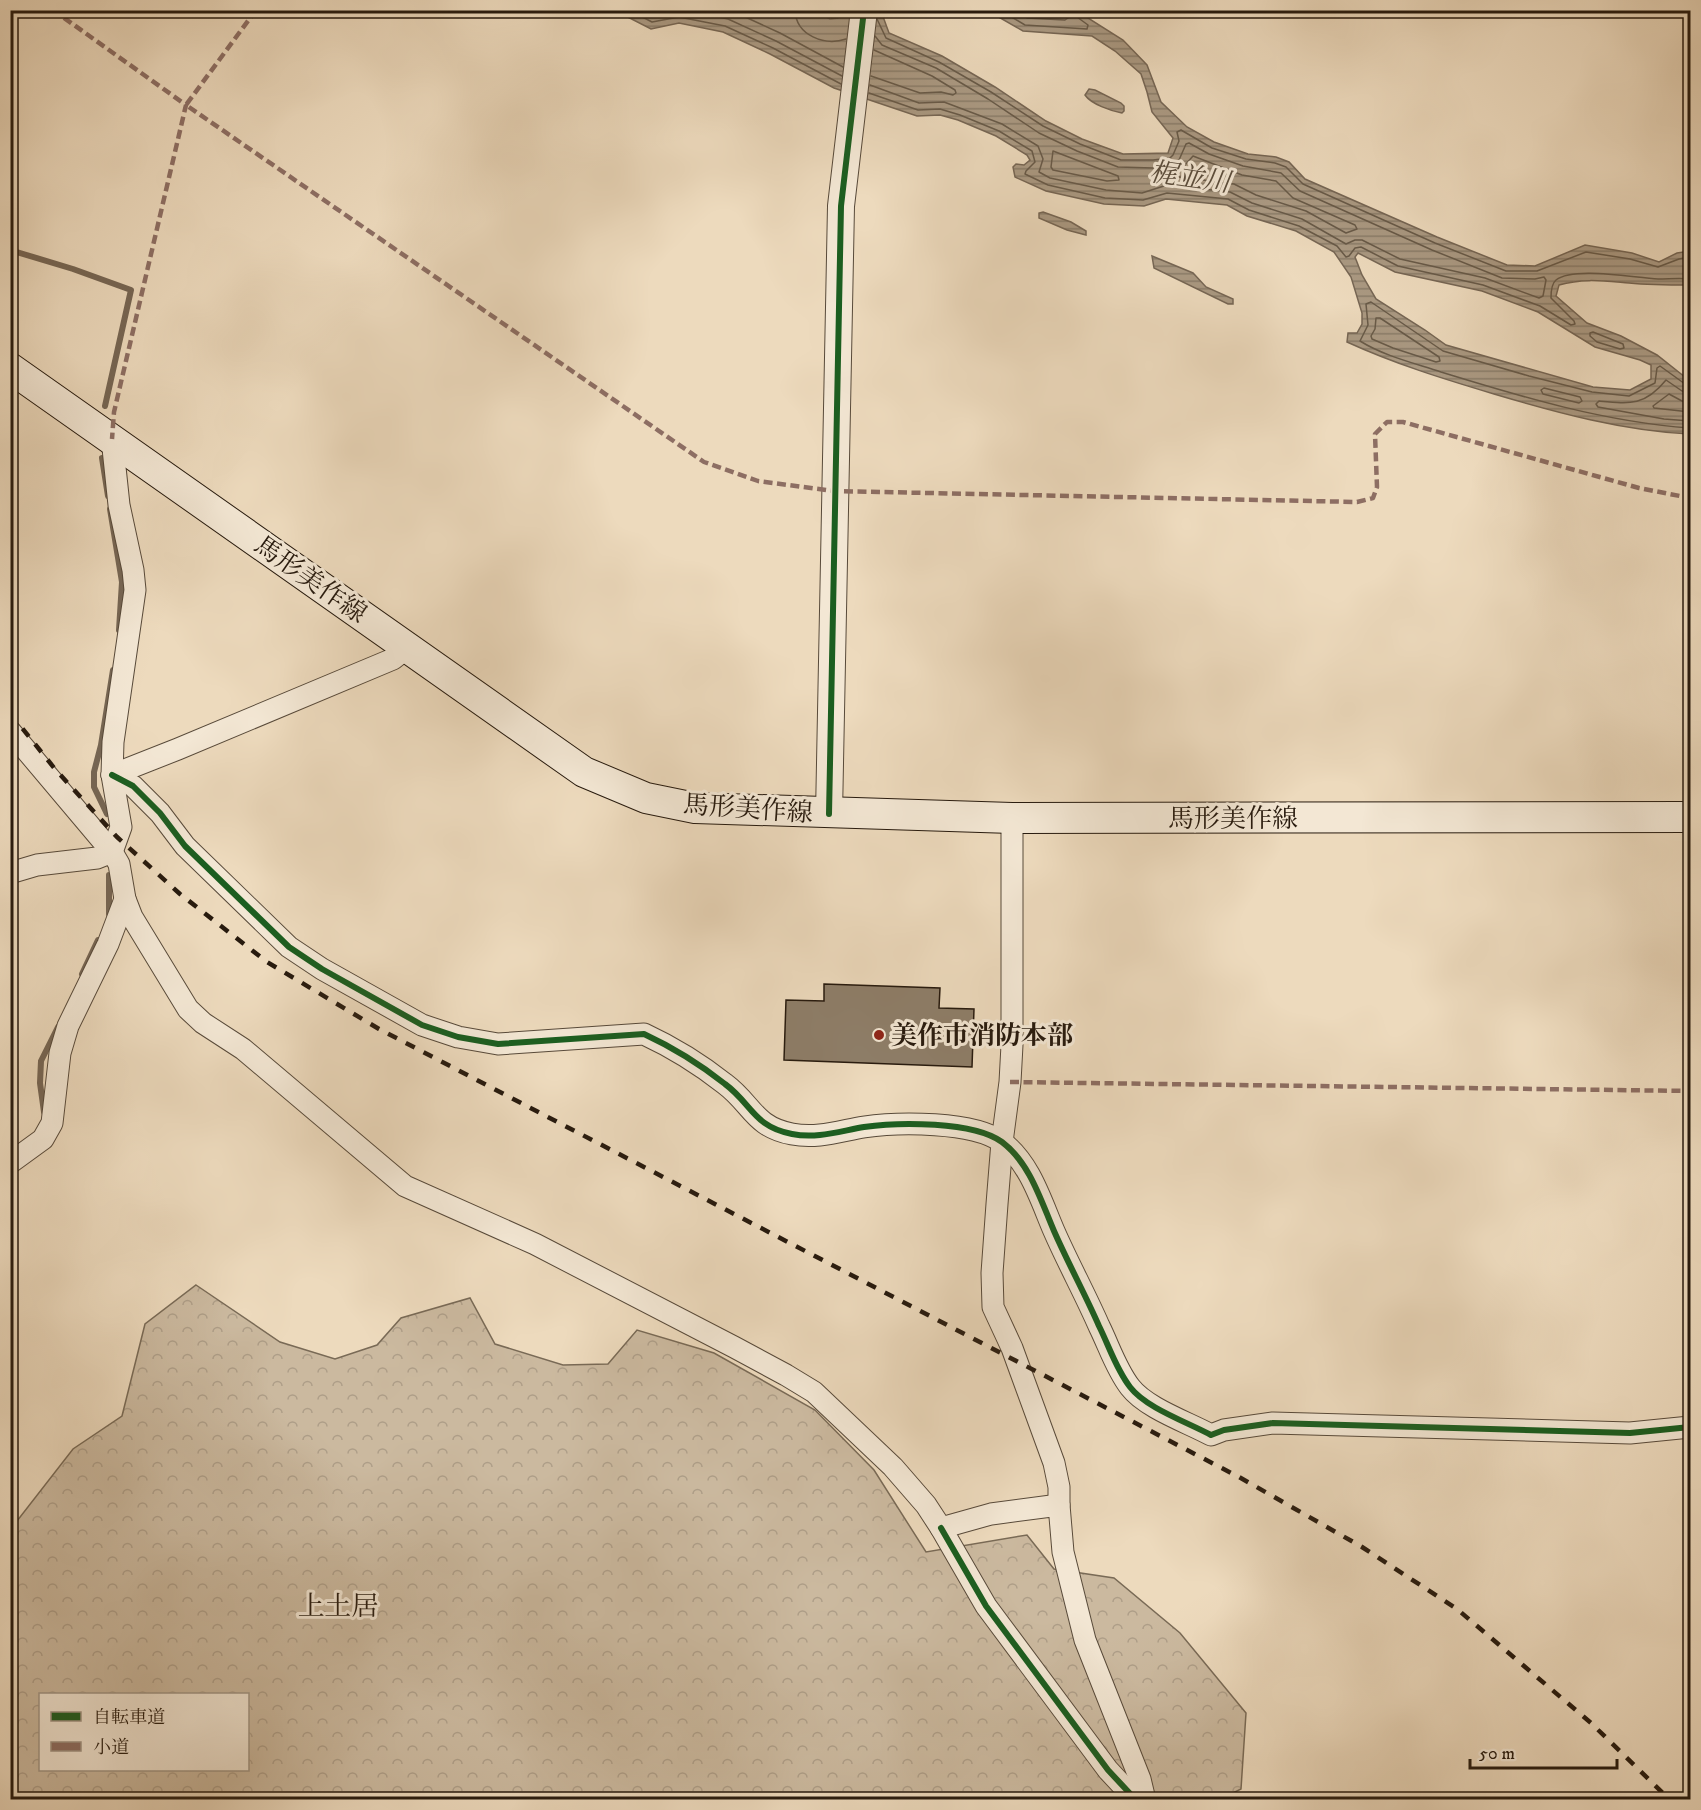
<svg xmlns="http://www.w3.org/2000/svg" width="1701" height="1810" font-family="'IM FELL DW Pica','Noto Serif JP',serif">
<defs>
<pattern id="forest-crowns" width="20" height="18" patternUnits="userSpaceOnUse" patternTransform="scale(1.5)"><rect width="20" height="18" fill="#cbb99f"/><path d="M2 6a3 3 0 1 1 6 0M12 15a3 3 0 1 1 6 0" fill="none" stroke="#ae9e88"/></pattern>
<pattern id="water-rules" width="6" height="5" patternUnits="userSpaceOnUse" patternTransform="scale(1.5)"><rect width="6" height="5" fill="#aa9982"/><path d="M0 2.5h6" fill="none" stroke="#8a7c69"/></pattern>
</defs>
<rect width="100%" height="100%" fill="#eddabd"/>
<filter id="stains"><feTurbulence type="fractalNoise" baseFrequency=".00333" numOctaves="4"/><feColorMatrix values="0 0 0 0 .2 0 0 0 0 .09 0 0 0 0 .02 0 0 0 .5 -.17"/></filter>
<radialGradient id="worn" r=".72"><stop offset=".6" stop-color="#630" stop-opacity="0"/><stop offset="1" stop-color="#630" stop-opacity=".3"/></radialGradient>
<path fill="url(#forest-crowns)" stroke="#796a56" stroke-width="1.5" fill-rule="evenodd" d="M196,1285L280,1342L335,1359L377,1345L401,1318L470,1298L495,1344L563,1365L608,1364L637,1330L714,1353L815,1410L874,1470L926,1552L1027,1535L1054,1569L1114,1578L1180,1633L1246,1713L1241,1789L1219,1800L11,1799L10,1605L15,1587L11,1552L10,1530L73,1449L122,1416L145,1324ZM40,1694H248V1770H40Z"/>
<g fill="url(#water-rules)" stroke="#766654" stroke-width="1.5" fill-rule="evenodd">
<path d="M813,10L830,19L838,18L842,11H881L889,33L942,56L995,87L1046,121L1082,139L1123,154L1168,153L1173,138L1152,112L1147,92L1141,74L1115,51L1092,36L1023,31L988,11H1077L1123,40L1147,65L1161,102L1187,127L1214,142L1248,154L1276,157L1289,162L1305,179L1437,237L1507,265L1535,266L1585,245L1632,253L1659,262L1677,253L1690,251V285C1670,285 1650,285 1629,283C1604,281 1583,278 1559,285L1556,296L1587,323L1621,336L1657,355L1690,381V434C1624,431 1558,413 1494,394C1444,379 1395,364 1347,342L1348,333H1357L1362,324V313L1351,277L1334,252L1296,231L1247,216L1227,205L1166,199L1144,206L1104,204L1046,191L1015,177L1013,167L1016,164L1024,165L1030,160L1027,155L996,136L958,120L940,115L917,116L834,88L770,54L723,32L679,23L651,29L616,11ZM1358,253L1395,272L1482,291L1538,312L1595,347L1640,360L1651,365V379L1630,390L1593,387L1446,345L1425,330L1376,299L1362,275L1355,257Z"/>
<path d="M1089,89L1095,90L1121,103L1124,106V111L1122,113C1111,111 1091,104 1085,95Z"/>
<path d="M1043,212L1071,222L1086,231V235L1067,230L1039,218V213Z"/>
<path d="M1152,256L1193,273L1206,287L1233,299V304H1228L1154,268Z"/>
</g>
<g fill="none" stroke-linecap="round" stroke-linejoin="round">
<g stroke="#685a48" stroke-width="1.5">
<path d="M629,10L652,22L679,17L725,26L773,48L841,84"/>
<path d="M686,10L728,19L776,41L842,76"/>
<path d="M730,10L780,33L843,67"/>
<path d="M795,10C796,36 825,46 846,39"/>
<path d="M1000,10L1025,25L1087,29L1088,25L1077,17L1075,10"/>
<path d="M1015,10L1027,18L1065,20L1068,18L1067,10"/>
<path d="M877,19L886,38L939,62L991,92L1043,126L1080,144L1121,160H1153L1170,158L1173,155L1179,141L1177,132L1181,130L1212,148L1246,159L1275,163L1286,167L1303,184L1435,243L1506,271H1537L1586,252L1630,259L1658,267L1679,259L1690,257"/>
<path d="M871,76L920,93L941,92L953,95L956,93L955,90L932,76L874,50"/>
<path d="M870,85L919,103L944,102L1002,124L1038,146L1043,159L1039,172L1050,178L1106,190L1142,193L1167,185L1230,192L1252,203L1302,219L1346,244L1355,240H1362L1400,259L1485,278L1539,298L1543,296L1546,280L1544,277L1535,279L1502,278L1432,250L1300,191L1281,173L1243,166L1209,154L1189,143L1186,144L1179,160L1172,165L1153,168L1118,167L1077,151L1039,133L988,99L936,68L882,45L875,36"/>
<path d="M869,93L918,110L940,109L960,115L999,131L1032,151L1035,162L1026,171L1025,174L1048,185L1105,198L1143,200L1167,193L1228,199L1249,210L1299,226L1337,246L1346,257L1349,256L1355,248L1361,247L1398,266L1483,285L1540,306L1571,325L1575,324L1574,321L1551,298C1551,293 1551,284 1556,280C1574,266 1634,278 1658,279C1669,279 1680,278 1690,279"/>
<path d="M1053,151L1118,176L1119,180L1107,181L1053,170L1051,167Z"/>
<path d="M1193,156L1242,175L1276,181L1293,198L1355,225L1357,229L1346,233L1306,211L1256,195L1234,184L1179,177L1178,173Z"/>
<path d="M1376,318H1380L1439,357L1440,361L1436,362L1393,348L1372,339L1371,336L1375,329Z"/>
<path d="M1593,332L1623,344L1624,348L1620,349L1597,342L1590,336V333Z"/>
<path d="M1690,385L1685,384L1660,366L1657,368L1655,383L1629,396L1592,392L1529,376L1443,351L1371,302L1366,304L1368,325L1360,341C1384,356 1414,363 1441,372C1522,397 1605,422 1690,428"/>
<path d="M1544,388L1580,397L1582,401L1579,403L1543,394L1541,390Z"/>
<path d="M1690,393L1682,391L1666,380C1645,406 1630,404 1599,401L1596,404L1598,407L1664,419L1690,421"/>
<path d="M1690,402L1682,401L1669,394L1653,406L1654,408L1690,412"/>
</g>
<g stroke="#766654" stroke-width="6">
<path d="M10,250L73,269L131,290L105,406"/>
<path d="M102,458L108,496"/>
<path d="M110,509L122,582L119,630"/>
<path d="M107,814L94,787V772L101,745L113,670"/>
<path d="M109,914V875"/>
<path d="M82,974L98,940"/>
<path d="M44,1112L40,1083L41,1061L58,1027"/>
</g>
</g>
<path fill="#8e7e69" stroke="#271a0e" stroke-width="1.5" d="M824,984L940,988L939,1008L974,1009L972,1067L784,1060L786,1000L824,1001Z"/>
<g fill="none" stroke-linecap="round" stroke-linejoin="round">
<g stroke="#584a3a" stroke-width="23">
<g id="minor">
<path d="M10,731L112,852L119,864L125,899L132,917L188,1009L203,1023L243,1049L405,1186L535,1244L734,1347L786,1375L814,1392L893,1467L926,1505L941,1528L991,1514L1059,1505L1063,1552L1085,1640L1140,1779L1145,1800"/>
<path d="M112,775L133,786L160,813L185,846L289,947L322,969L422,1025L458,1037L498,1044L644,1034C672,1047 701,1065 725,1084C752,1104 754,1127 792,1134C817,1139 840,1131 864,1127C898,1122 973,1121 1002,1142C1030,1163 1041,1201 1054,1231C1068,1263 1085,1294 1099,1326C1109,1346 1116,1369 1130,1387C1146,1408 1187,1422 1211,1435L1224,1430L1273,1423L1630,1433L1690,1427"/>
<path d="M112,775L178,749L393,659L407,648"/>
<path d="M1012,818V1045L1010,1082L1002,1142L997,1204L992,1273L993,1307L1012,1348L1054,1463L1059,1487V1505"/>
<path d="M10,873L37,865L97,858L112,852L121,827L112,775L113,742L135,590L133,570L119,505L112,439"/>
<path d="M10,1163L43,1139L52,1123L60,1053L68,1026L108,944L125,899"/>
<path d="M941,1528L986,1606L1108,1770L1136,1800"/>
</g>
</g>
<g stroke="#584a3a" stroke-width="28">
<path id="tertiary" d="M829,814L841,206L864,10"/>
</g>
<g stroke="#271a0e" stroke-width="32">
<path id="secondary" d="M10,368L584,772L646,798L695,808L1012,818L1690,817"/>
</g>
<use href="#minor" stroke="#f3e7d4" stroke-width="21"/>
<use href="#tertiary" stroke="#f3e7d4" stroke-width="26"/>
<use href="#secondary" stroke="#f3e7d4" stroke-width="30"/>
<path stroke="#271a0e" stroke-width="4.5" stroke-dasharray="10 10" stroke-linecap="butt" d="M10,713L55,769L117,837L180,894L267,962L379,1029L1239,1477L1362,1547L1457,1609L1591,1723L1670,1800"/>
<g stroke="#8d6e63" stroke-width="4.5" stroke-dasharray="9 4.5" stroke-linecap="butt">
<path d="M53,10L186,105L114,412L112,439"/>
<path d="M256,10L186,105L704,462L758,481L834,491L1357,502L1373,498L1377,487L1375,434L1387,422H1403L1639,488L1690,498"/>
<path d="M1010,1082L1690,1091"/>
</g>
<g stroke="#f3e7d4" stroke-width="10">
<g id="cycleway">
<path d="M112,775L133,786L160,813L185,846L289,947L322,969L422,1025L458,1037L498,1044L644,1034C672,1047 701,1065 725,1084C752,1104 754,1127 792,1134C817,1139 840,1131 864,1127C898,1122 973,1121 1002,1142C1030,1163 1041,1201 1054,1231C1068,1263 1085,1294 1099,1326C1109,1346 1116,1369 1130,1387C1146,1408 1187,1422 1211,1435L1224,1430L1273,1423L1630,1433L1690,1427"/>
<path d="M829,814L841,206L864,10"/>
<path d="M941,1528L986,1606L1108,1770L1136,1800"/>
</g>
</g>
<use href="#cycleway" stroke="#1b5e20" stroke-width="6"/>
</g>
<circle fill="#8f2418" stroke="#f3e7d4" stroke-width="2" cx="879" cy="1035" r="6"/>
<g text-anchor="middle" stroke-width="6" stroke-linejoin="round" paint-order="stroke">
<g font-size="26" fill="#271a0e" stroke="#f3e7d4">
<text transform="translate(311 579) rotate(35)" y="9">馬形美作線</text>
<text transform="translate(748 808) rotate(4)" y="9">馬形美作線</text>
<text x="1233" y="827">馬形美作線</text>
</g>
<g font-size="26" font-weight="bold" fill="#271a0e" stroke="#f3e7d4" text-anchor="start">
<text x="891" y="1044">美作市消防本部</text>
</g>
<g font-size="27" font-style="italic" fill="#5b4d3c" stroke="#f3e7d4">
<text transform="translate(1190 177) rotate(8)" y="9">梶並川</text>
</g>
<g font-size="27" fill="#271a0e" stroke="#f3e7d4">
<text x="338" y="1615">上土居</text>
</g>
</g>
<rect width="1701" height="1810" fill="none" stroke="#eddabd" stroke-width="36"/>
<rect x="12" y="12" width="1677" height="1786" fill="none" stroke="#271a0e" stroke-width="3"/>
<rect x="18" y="18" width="1665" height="1774" fill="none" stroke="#271a0e" stroke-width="1.5"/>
<rect x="39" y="1693" width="210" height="78" fill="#f3e7d4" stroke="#a19585" stroke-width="1.5"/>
<rect x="51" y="1712" width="30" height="9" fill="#1b5e20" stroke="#a19585" stroke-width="1.5"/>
<text x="93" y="1723" font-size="18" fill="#271a0e">自転車道</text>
<rect x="51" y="1742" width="30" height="9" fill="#8d6e63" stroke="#a19585" stroke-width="1.5"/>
<text x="93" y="1753" font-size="18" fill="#271a0e">小道</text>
<path d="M1470 1759v9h147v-9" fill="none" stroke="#271a0e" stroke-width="3"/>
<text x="1479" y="1759" font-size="18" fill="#271a0e" stroke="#f3e7d4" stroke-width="4.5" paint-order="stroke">50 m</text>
<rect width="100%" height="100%" filter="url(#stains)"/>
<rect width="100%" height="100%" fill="url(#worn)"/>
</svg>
